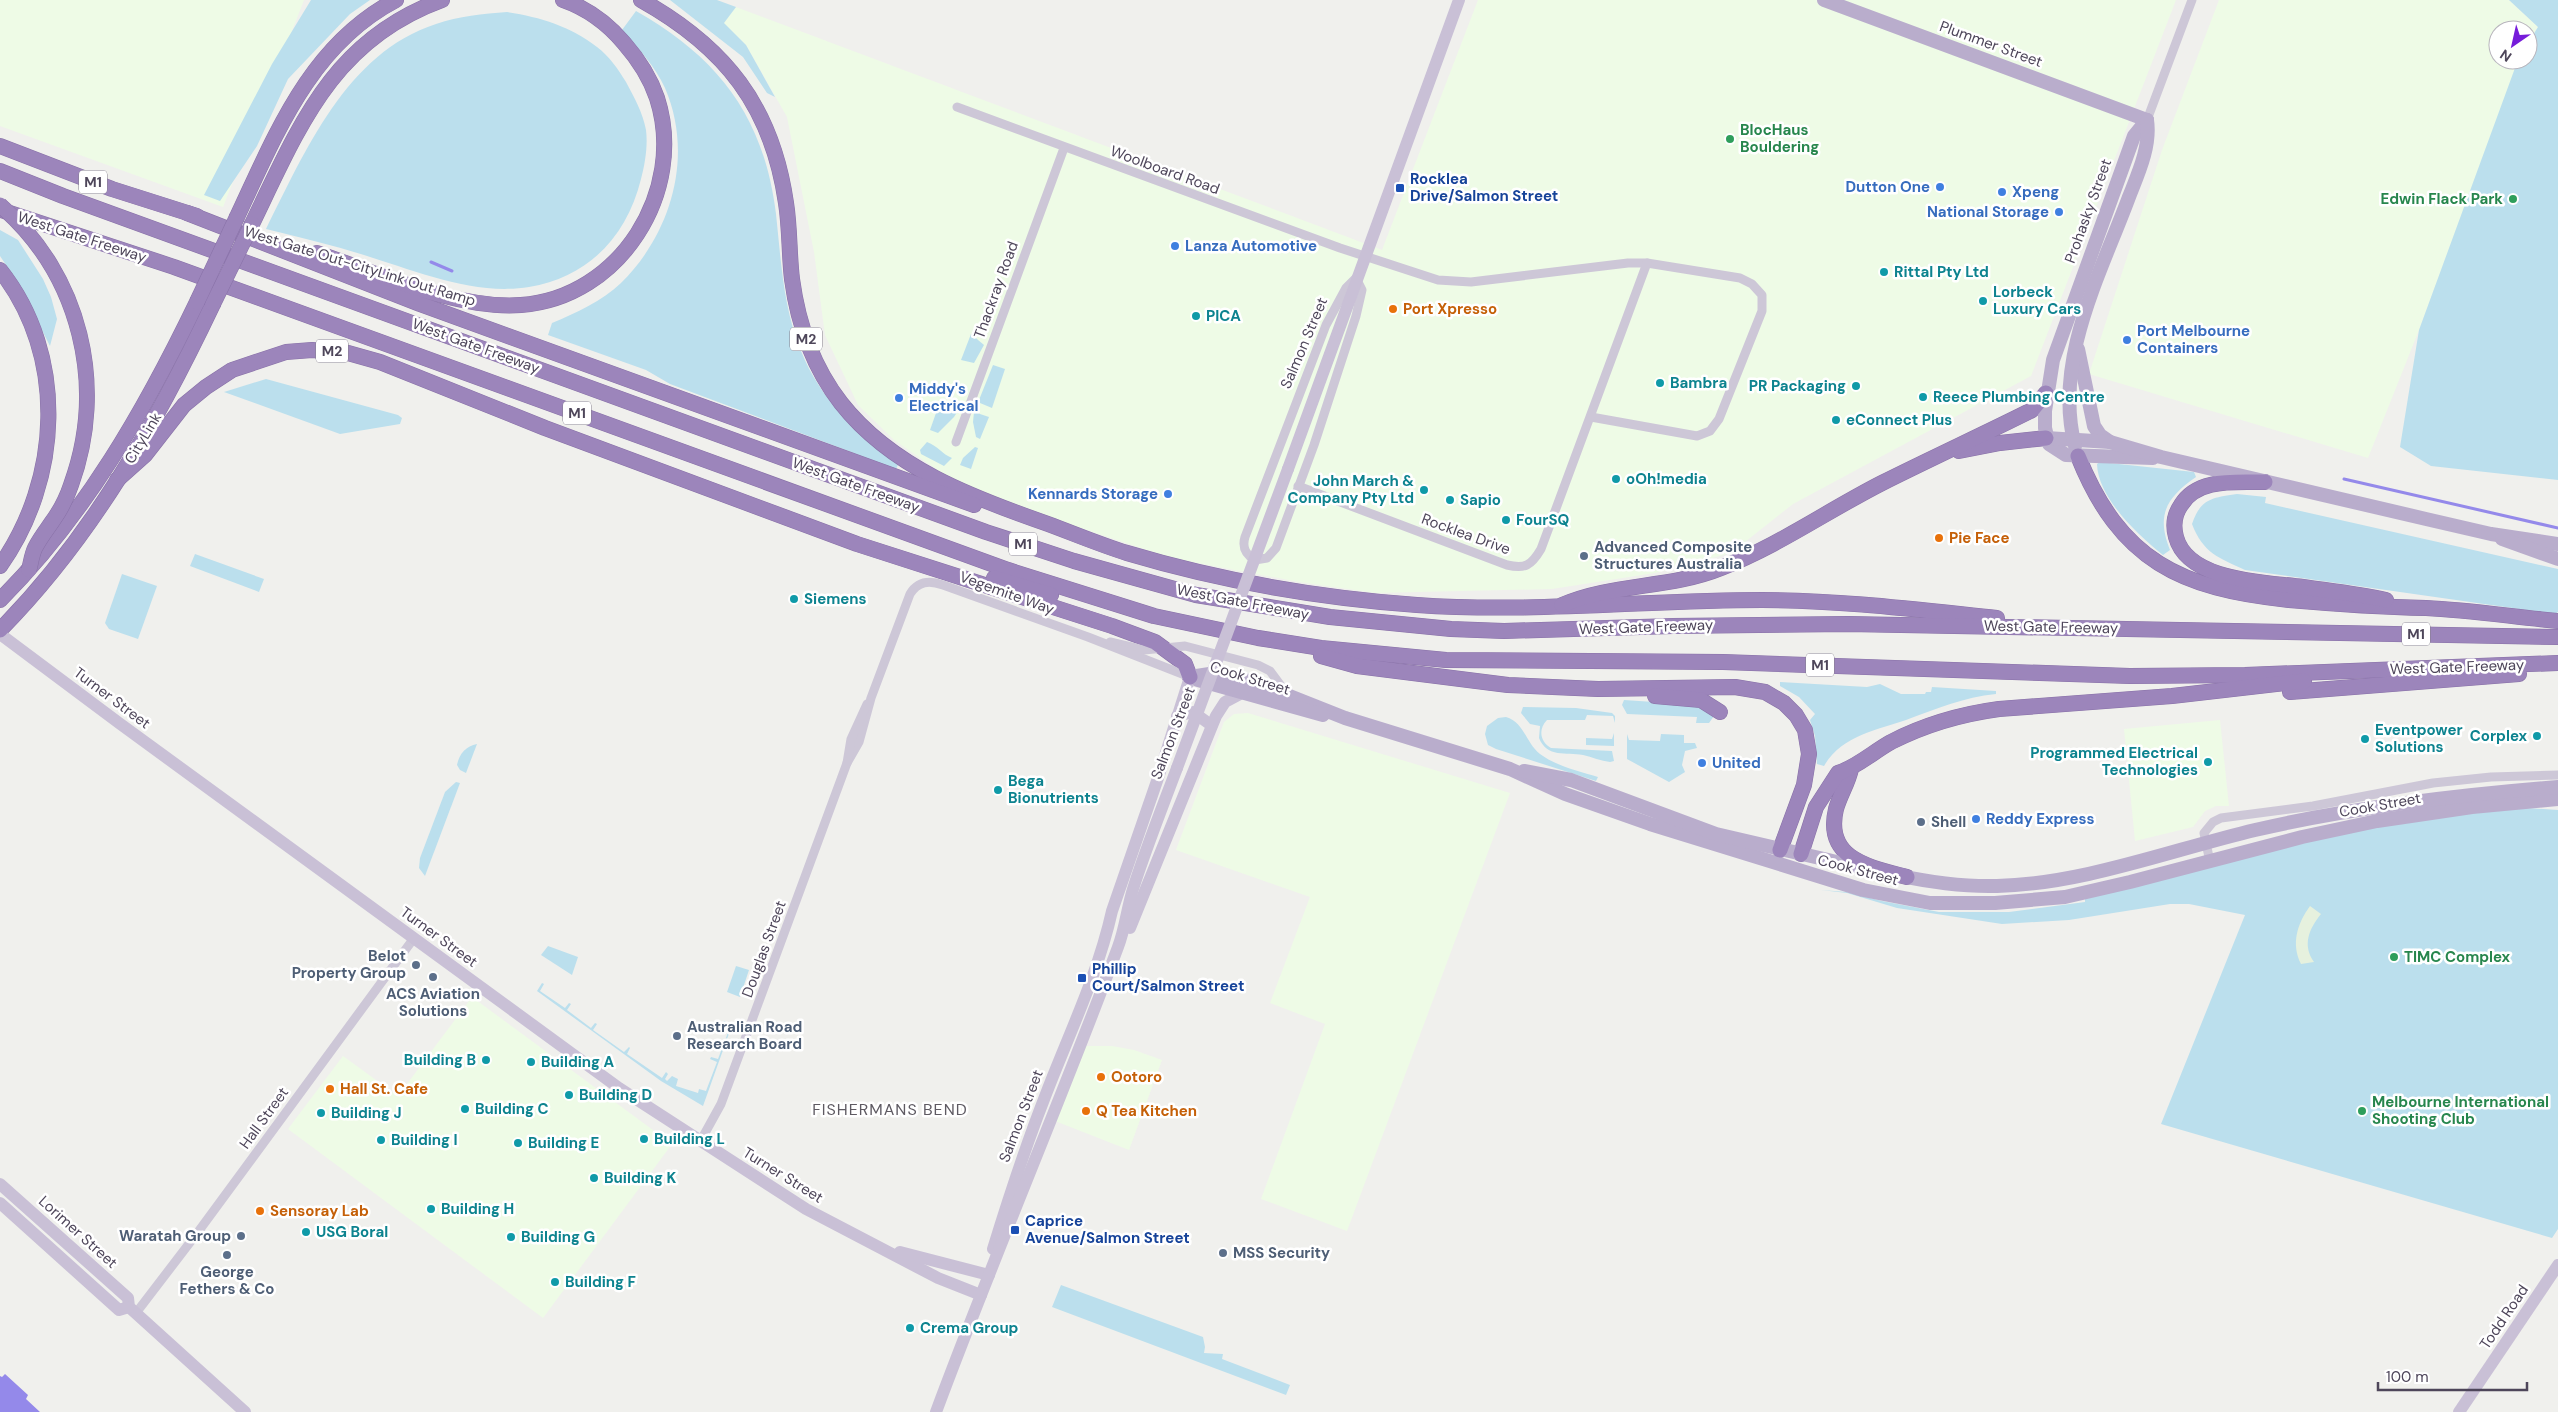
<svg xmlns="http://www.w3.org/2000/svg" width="2558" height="1412" font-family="'DM Sans',sans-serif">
<rect width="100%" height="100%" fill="#f0f0ed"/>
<g fill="#eefbe6">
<path d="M0,0H304L223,207L0,126Z"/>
<path d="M1478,0H2176L2031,376L1793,504L1731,553L1655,573L1552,589L1376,593L1299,582L1171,558L996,500L952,480L894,440L858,405L825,335L814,252L787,117L746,45L723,23L736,7L1382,250Z"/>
<path d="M2219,0H2509L2538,27L2528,43V30H2498V60H2519L2419,330L2368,458L2089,374L2162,150Z"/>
<path d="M1248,713L1510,793L1347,1231L1261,1199L1325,1024L1270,1003L1310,897L1176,850L1224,722L1234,714Z"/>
<path d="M2220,720L2229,806H2216L2205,811L2193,827L2135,841L2124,729Z"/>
<path d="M472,997L672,1144L543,1318L288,1129L343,1056L398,1096Z"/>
<path d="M1084,1046H1112L1134,1050L1162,1060L1129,1150L1055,1121Z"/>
</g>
<g fill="#bbdfed">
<path d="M311,0H370L350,14L288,79L257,146L220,201L204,195L272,64Z"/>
<path d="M670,0H717L736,7L724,23L746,45L775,97L767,93L743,57Z"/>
<path d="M2509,0H2558V480L2431,466L2400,447L2419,330L2515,68L2523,60H2528V55L2534,49L2528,48V43L2538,27Z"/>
<path d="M636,11C719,58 764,117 776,214C781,260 783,307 801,351C820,399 858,435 898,465L896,469L670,384L646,370L548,335L552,323C576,313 602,301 621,283C672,233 694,155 665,88C655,66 638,48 622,30Z"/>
<path d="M507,12C540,17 570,26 597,47C609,56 618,69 626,82C634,97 643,113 646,130C648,146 645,164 641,179C627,236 589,277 529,287C474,296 416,271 364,255C332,245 298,237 266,229C305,152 346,53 436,24C459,16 483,14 507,12Z"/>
<path d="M0,230L18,240L43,279L51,297L57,319L50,346L17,281L0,256Z"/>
<path d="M971,334L984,345L974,363L961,360Z"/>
<path d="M993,365L1005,369L992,408L980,403L979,400Z"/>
<path d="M266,379L398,415L402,418L400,424L340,434L224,392Z"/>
<path d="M941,399L961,406L954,417L938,433L930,430Z"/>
<path d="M974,412L989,417L980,439L976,437L973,422Z"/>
<path d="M927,442C938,446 942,454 952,458L944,466L921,454L920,450Z"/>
<path d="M975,447L978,448L971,469L960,465L963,458Z"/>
<path d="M2100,462L2194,472L2196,477C2166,498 2156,515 2170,550L2163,555C2138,535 2098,498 2097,464Z"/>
<path d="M2237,494L2266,497L2265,503L2558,569V612L2555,614L2245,570C2219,558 2203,553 2192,524C2201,498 2212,498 2237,494Z"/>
<path d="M195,554L264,579L259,592L190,566Z"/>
<path d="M122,574L157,586L138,639L109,629L105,623Z"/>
<path d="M1780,682L1867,687L1880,684L1901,694H1925L1926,692H1931L1932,687L1996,691V694C1964,697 1936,709 1906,720C1877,730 1841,736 1824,766L1817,764L1815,736L1810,720L1815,714L1799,697L1780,686Z"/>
<path d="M1624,700L1699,705L1714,716L1709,723H1696L1697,717L1627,714L1622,705Z"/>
<path d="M1523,707L1576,708L1612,713L1615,716V723L1613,716L1587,715L1585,720H1547C1538,729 1540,742 1551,748L1612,751L1614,761L1610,762C1601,761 1592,757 1583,755C1566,752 1547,758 1539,738L1540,726L1530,724L1521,713Z"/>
<path d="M1506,717C1524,722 1526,743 1540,754C1556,766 1578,771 1598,777L1596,781L1496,749L1488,745L1485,734L1487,726L1498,718Z"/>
<path d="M1614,733V746L1586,745V738L1612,739Z"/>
<path d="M1627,734L1629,740L1660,741L1661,734L1684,735V743H1695L1697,748L1685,751L1682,765L1685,772L1669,782L1627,759Z"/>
<path d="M477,744L466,773L460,770L457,765C459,754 466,746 477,744Z"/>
<path d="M456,782L460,783L425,876L419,868L420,858L445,792Z"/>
<path d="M2527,808L2558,810V1229L2552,1238L2161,1124L2245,915L2189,904H2170L2069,920L2002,924L1897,908L1847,893L1821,890L1847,892L1882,901L1939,912H2009L2085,902V899L2390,820Z"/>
<path d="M548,946L578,957L572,975L541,955Z"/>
<path d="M736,966L749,970L740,997L727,992Z"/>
<path d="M542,983L544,984L540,991L565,1008L569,1003L571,1004L567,1010L591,1028L595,1023L597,1024L593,1030L624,1052L629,1047L630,1048L627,1054L662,1078L666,1072L668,1074L665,1079L667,1081L672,1076L678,1079L676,1086L698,1093L699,1089L706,1091L717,1062L710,1059L711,1057L718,1059L730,1027L723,1024L724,1021L732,1025L703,1106L661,1081L537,991Z"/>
<path d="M1061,1285L1203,1337L1205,1347L1204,1353L1223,1354L1222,1359L1290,1385L1286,1395L1052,1307Z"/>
</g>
<path fill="#e6f1de" d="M2310,906L2321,914C2309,929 2302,945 2314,962L2301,964C2291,944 2297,924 2310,906Z"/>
<path fill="#9489ea" d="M5,1374L28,1395L26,1399L40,1412H0V1376L2,1377Z"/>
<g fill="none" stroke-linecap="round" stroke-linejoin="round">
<g stroke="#9489ea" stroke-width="3">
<path d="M431,262L452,271"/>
<path d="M2344,479L2558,528"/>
</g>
<g stroke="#8871a7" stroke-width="16">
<g id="highway">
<path d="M641,0C725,47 772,106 786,203C790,228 789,254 792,279C798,324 813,367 841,403C892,468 973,498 1048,524C1075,534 1101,545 1127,553C1221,581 1320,598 1417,605C1533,613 1647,600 1762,600C1841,600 1920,610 1997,618"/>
<path d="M0,146L112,189L197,216"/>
<path d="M0,171L63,196L986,532L1074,561L1196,595L1330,617L1451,629L1504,631L1673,626L1848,624L2558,637"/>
<path d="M4,211L174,267L1008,570L1154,616L1258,638L1321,648L1446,660L1723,662L2130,676L2245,675L2558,663"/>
<path d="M187,213L420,304L974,505"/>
<path d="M237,217C276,134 310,45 396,0"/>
<path d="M252,224C299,127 332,40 442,0"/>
<path d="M317,253C377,273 458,310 521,305C620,298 687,191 657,98C650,77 638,59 624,43C608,24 586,8 563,0"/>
<path d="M0,270C68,356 61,480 0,566"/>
<path d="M1959,451L2000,443L2046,438"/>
<path d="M2078,456C2120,561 2181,589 2289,600C2335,604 2380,607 2426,608C2470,610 2514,617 2558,621"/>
<path d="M117,480L145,455L184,405L206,387L232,370L286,352L312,350L348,353L380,362L545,428L857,544L1112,626L1155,642L1185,664L1190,677"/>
<path d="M2265,482C2237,483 2198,477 2181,505C2174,515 2173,526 2176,537C2188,582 2267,582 2303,587C2331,591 2359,594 2386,600"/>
<path d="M994,578L1051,595"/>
<path d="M0,600C85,515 145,410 197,302"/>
<path d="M1562,605C1613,583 1669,589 1721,568C1778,546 1827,511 1882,483C1932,458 1982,435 2032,410L2046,393"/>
<path d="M0,630C92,537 157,422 213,304"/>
<path d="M1321,656L1357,666L1508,685L1598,689L1735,687L1765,692L1784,703L1796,715L1805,730L1809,754L1804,785L1780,850"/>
<path d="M2290,692L2519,674"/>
<path d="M1655,696L1701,700L1720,712"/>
<path d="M1851,769C1848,783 1840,795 1836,809C1824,859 1869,867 1907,877"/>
<path d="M1801,854L1816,807L1838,773C1857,767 1873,752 1891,742C1924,725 1962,714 1999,709L2172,696L2304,681"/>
</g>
</g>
<g stroke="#cdc7d7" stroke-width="9">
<path d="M957,107L1340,248L1438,280L1471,282L1628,263H1647L1740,278L1752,284L1762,295V311L1719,419L1710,431L1697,436L1591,417"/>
<path d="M2147,120L2192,0"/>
<path d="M1356,278L1362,290L1356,316L1314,445L1276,548L1267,558L1255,560C1245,554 1242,547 1245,537L1326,325L1346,288Z"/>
<path d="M956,442L1064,148"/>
<path d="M1298,486L1507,565C1525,569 1531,566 1541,549L1647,263"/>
<path d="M1110,642L1144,650L1185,646L1258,665L1270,671L1287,694"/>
<path d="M847,763L859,742L871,698L910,594C918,581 929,580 943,585L1088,637L1190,677"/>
<path d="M2210,862L2204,833L2213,822L2221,818L2313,806L2433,783L2491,777L2558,775"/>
<path d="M700,1142L721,1104L847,763L851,739L867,704"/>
<path d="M136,1313L198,1232L414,938"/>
</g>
<g stroke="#c9c0d6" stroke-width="12">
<path d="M1288,469L1459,0"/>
<path d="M0,634L119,723L619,1088L806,1209L938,1278L981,1295"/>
<path d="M1177,716L1193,712L1211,725"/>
<path d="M1130,928L1216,716L1225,702L1242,693"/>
<path d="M0,1184L128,1298L129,1307L245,1412"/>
<path d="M0,1203L119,1310L129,1307"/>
<path d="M993,1249C1009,1197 1026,1145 1046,1094C1069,1034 1098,974 1112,911L1158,778L1190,677"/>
<path d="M900,1252L989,1275"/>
<path d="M936,1412C994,1256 1060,1103 1118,947C1125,929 1127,908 1133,889C1146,848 1162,808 1177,768"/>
<path d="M2459,1412L2558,1265"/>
</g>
<g stroke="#b9adcc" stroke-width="14">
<path d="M1824,0L2147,120"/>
<path d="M2147,120L2134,136L2053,360L2045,411V428L2049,444L2066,455L2153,458"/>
<path d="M2078,349L2094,426L2100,435L2110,442"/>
<path d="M2046,438L2110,442L2161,457L2426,519L2491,534L2558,544"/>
<path d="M2075,446C2053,361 2100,275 2129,197C2138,174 2151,146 2147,120"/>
<path d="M2502,539L2558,559"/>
<path d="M1190,677L1216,673L1257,683L1345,718L1510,769L1565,794L1650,824L1863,890L1930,903H1995L2065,897L2130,882L2302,837L2377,821L2472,807L2558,799"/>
<path d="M1198,680L1323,715"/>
<path d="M1524,771L1571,780L1716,834L1867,869"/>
<path d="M1896,875C1929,882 1962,887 1997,886C2083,884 2171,850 2255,830C2354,807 2457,795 2558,787"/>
</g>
<use href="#highway" stroke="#9c85bb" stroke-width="15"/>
<g stroke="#8871a7" stroke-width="16" stroke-linecap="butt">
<g id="highway-bridge">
<path d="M0,205C81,275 107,386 71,485C67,497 61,509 54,519C48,528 40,538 35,548C32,554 31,562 29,570"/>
<path d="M197,302L237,217"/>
<path d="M213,304L252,224"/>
</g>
</g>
<path stroke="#c9c0d6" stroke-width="12" d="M1177,768L1288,469"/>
<use href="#highway-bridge" stroke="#9c85bb" stroke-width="15"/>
</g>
<g fill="#2e9e5b" stroke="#fff" stroke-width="2">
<circle cx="1730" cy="139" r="5"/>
<circle cx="2513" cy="199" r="5"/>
<circle cx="2394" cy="957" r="5"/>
<circle cx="2362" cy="1111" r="5"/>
</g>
<g fill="#3f7fe0" stroke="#fff" stroke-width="2">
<circle cx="1940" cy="187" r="5"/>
<circle cx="2002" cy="192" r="5"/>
<circle cx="2059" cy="212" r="5"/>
<circle cx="1175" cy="246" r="5"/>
<circle cx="2127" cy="340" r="5"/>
<circle cx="899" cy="398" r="5"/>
<circle cx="1168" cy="494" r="5"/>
<circle cx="1702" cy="763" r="5"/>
<circle cx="1976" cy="819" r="5"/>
</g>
<g fill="#1a4fb4" stroke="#fff" stroke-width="2">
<rect x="1395" y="183" width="10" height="10" rx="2.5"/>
<rect x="1077" y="973" width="10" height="10" rx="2.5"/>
<rect x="1010" y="1225" width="10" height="10" rx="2.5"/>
</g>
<g fill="#0f9aa8" stroke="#fff" stroke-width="2">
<circle cx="1884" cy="272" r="5"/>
<circle cx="1983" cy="301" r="5"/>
<circle cx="1196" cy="316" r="5"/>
<circle cx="1660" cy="383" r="5"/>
<circle cx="1856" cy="386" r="5"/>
<circle cx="1923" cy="397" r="5"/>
<circle cx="1836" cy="420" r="5"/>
<circle cx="1616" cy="479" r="5"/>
<circle cx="1424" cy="490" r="5"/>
<circle cx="1450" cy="500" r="5"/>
<circle cx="1506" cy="520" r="5"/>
<circle cx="794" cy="599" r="5"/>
<circle cx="2537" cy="736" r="5"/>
<circle cx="2365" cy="739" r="5"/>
<circle cx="2208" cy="762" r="5"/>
<circle cx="998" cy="790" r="5"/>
<circle cx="486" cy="1060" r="5"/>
<circle cx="531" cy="1062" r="5"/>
<circle cx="569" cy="1095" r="5"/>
<circle cx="465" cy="1109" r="5"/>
<circle cx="321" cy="1113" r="5"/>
<circle cx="644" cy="1139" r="5"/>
<circle cx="381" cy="1140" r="5"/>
<circle cx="518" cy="1143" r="5"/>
<circle cx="594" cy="1178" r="5"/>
<circle cx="431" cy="1209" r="5"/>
<circle cx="306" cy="1232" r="5"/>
<circle cx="511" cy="1237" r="5"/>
<circle cx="555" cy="1282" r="5"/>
<circle cx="910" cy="1328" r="5"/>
</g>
<g fill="#e8710a" stroke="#fff" stroke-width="2">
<circle cx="1393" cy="309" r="5"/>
<circle cx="1939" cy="538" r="5"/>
<circle cx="1101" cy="1077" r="5"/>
<circle cx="330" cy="1089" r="5"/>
<circle cx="1086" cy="1111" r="5"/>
<circle cx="260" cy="1211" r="5"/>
</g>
<g fill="#5c6f8a" stroke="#fff" stroke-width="2">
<circle cx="1584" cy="556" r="5"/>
<circle cx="1921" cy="822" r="5"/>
<circle cx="416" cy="965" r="5"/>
<circle cx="433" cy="977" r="5"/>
<circle cx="677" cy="1036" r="5"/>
<circle cx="241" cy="1236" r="5"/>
<circle cx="1223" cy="1253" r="5"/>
<circle cx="227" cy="1255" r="5"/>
</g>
<g text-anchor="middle" stroke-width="5" stroke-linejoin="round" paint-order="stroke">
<g fill="#fff" stroke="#837e8c" stroke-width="1">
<rect x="79" y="170.5" width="28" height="23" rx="4"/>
<rect x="790" y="327.5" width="32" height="23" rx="4"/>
<rect x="316" y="339.5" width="32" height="23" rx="4"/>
<rect x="563" y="401.5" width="28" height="23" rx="4"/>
<rect x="1009" y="532.5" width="28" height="23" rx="4"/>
<rect x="2402" y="622.5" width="28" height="23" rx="4"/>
<rect x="1806" y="653.5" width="28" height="23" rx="4"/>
</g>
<g font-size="14" font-weight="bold" fill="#4e465a">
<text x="93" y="187">M1</text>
<text x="806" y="344">M2</text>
<text x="332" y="356">M2</text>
<text x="577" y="418">M1</text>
<text x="1023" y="549">M1</text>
<text x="2416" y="639">M1</text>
<text x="1820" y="670">M1</text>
</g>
<g font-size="15" fill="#4e465a" stroke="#fff">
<text transform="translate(1991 44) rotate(20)" y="5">Plummer Street</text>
<text transform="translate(1165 170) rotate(20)" y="5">Woolboard Road</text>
<text transform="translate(2088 211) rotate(-70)" y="5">Prohasky Street</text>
<text transform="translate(82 237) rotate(18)" y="5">West Gate Freeway</text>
<text transform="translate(360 266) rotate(17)" y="5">West Gate Out-CityLink Out Ramp</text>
<text transform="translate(996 290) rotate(-70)" y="5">Thackray Road</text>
<text transform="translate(1304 343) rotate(-67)" y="5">Salmon Street</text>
<text transform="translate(476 346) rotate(20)" y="5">West Gate Freeway</text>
<text transform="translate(143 438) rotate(-59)" y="5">CityLink</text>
<text transform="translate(856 485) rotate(20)" y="5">West Gate Freeway</text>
<text transform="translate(1466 534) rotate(20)" y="5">Rocklea Drive</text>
<text transform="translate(1007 593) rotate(20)" y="5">Vegemite Way</text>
<text transform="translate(1243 602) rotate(11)" y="5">West Gate Freeway</text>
<text transform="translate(1646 627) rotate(-2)" y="5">West Gate Freeway</text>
<text transform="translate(2051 627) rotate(1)" y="5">West Gate Freeway</text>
<text transform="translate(2457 667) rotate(-2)" y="5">West Gate Freeway</text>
<text transform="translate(1250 678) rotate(17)" y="5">Cook Street</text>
<text transform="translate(112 698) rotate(37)" y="5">Turner Street</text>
<text transform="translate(1173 733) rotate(-69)" y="5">Salmon Street</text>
<text transform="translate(2380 805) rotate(-10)" y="5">Cook Street</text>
<text transform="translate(1858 870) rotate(15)" y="5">Cook Street</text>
<text transform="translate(439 937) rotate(36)" y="5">Turner Street</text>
<text transform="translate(764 949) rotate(-70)" y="5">Douglas Street</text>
<text transform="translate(1021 1116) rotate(-69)" y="5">Salmon Street</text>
<text transform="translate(264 1118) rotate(-54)" y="5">Hall Street</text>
<text transform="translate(783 1175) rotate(32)" y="5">Turner Street</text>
<text transform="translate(78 1232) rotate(42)" y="5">Lorimer Street</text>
<text transform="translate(2504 1317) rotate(-56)" y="5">Todd Road</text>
</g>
<g font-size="15" font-weight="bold" fill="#27864d" stroke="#fff" text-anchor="start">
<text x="1740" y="135">BlocHaus<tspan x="1740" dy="17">Bouldering</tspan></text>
<text x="2503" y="204" text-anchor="end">Edwin Flack Park</text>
<text x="2404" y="962">TIMC Complex</text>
<text x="2372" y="1107">Melbourne International<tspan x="2372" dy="17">Shooting Club</tspan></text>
</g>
<g font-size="15" font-weight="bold" fill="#164399" stroke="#fff" text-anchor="start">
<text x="1410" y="184">Rocklea<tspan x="1410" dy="17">Drive/Salmon Street</tspan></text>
<text x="1092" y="974">Phillip<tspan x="1092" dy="17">Court/Salmon Street</tspan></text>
<text x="1025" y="1226">Caprice<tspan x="1025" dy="17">Avenue/Salmon Street</tspan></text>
</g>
<g font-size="15" font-weight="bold" fill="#366cbe" stroke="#fff" text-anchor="start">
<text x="1930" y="192" text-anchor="end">Dutton One</text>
<text x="2012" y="197">Xpeng</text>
<text x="2049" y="217" text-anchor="end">National Storage</text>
<text x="1185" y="251">Lanza Automotive</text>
<text x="2137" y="336">Port Melbourne<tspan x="2137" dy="17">Containers</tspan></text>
<text x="909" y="394">Middy's<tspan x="909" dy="17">Electrical</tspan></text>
<text x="1158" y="499" text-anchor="end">Kennards Storage</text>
<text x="1712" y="768">United</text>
<text x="1986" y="824">Reddy Express</text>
</g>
<g font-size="15" font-weight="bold" fill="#0d838f" stroke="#fff" text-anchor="start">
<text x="1894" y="277">Rittal Pty Ltd</text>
<text x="1993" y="297">Lorbeck<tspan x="1993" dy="17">Luxury Cars</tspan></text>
<text x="1206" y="321">PICA</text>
<text x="1670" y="388">Bambra</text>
<text x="1846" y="391" text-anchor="end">PR Packaging</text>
<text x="1933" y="402">Reece Plumbing Centre</text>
<text x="1846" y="425">eConnect Plus</text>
<text x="1626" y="484">oOh!media</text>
<text x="1414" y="486" text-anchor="end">John March &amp;<tspan x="1414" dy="17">Company Pty Ltd</tspan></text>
<text x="1460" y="505">Sapio</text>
<text x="1516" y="525">FourSQ</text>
<text x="804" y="604">Siemens</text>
<text x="2375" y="735">Eventpower<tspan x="2375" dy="17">Solutions</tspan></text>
<text x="2527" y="741" text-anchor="end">Corplex</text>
<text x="2198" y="758" text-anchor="end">Programmed Electrical<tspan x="2198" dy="17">Technologies</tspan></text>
<text x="1008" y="786">Bega<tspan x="1008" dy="17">Bionutrients</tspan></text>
<text x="476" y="1065" text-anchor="end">Building B</text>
<text x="541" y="1067">Building A</text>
<text x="579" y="1100">Building D</text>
<text x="475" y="1114">Building C</text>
<text x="331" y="1118">Building J</text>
<text x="654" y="1144">Building L</text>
<text x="391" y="1145">Building I</text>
<text x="528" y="1148">Building E</text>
<text x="604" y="1183">Building K</text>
<text x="441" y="1214">Building H</text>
<text x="316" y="1237">USG Boral</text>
<text x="521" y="1242">Building G</text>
<text x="565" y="1287">Building F</text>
<text x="920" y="1333">Crema Group</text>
</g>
<g font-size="15" font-weight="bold" fill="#c56008" stroke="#fff" text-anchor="start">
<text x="1403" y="314">Port Xpresso</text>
<text x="1949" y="543">Pie Face</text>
<text x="1111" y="1082">Ootoro</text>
<text x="340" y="1094">Hall St. Cafe</text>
<text x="1096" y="1116">Q Tea Kitchen</text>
<text x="270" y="1216">Sensoray Lab</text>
</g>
<g font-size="15" font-weight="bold" fill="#4e5e75" stroke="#fff" text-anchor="start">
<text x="1594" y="552">Advanced Composite<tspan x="1594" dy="17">Structures Australia</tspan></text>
<text x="1931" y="827">Shell</text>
<text x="406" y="961" text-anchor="end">Belot<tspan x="406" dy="17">Property Group</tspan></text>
<text x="433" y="999" text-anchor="middle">ACS Aviation<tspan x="433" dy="17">Solutions</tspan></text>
<text x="687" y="1032">Australian Road<tspan x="687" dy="17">Research Board</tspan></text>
<text x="231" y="1241" text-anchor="end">Waratah Group</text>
<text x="1233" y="1258">MSS Security</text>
<text x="227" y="1277" text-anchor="middle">George<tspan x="227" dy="17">Fethers &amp; Co</tspan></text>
</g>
<g font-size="16" letter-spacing="1" fill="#5e5a62" stroke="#fff">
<text x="890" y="1115">FISHERMANS BEND</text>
</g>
</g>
<g transform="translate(2513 45) rotate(214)"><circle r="24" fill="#ffffff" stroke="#b8b5bd"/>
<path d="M0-4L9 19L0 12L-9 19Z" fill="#761cda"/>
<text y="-8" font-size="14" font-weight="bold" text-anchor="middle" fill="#4e465a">N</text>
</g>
<path d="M2378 1382v8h149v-8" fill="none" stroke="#4e465a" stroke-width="2.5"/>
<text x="2386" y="1382" font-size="15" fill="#4e465a" stroke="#ffffff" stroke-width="4" paint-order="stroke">100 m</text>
</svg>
